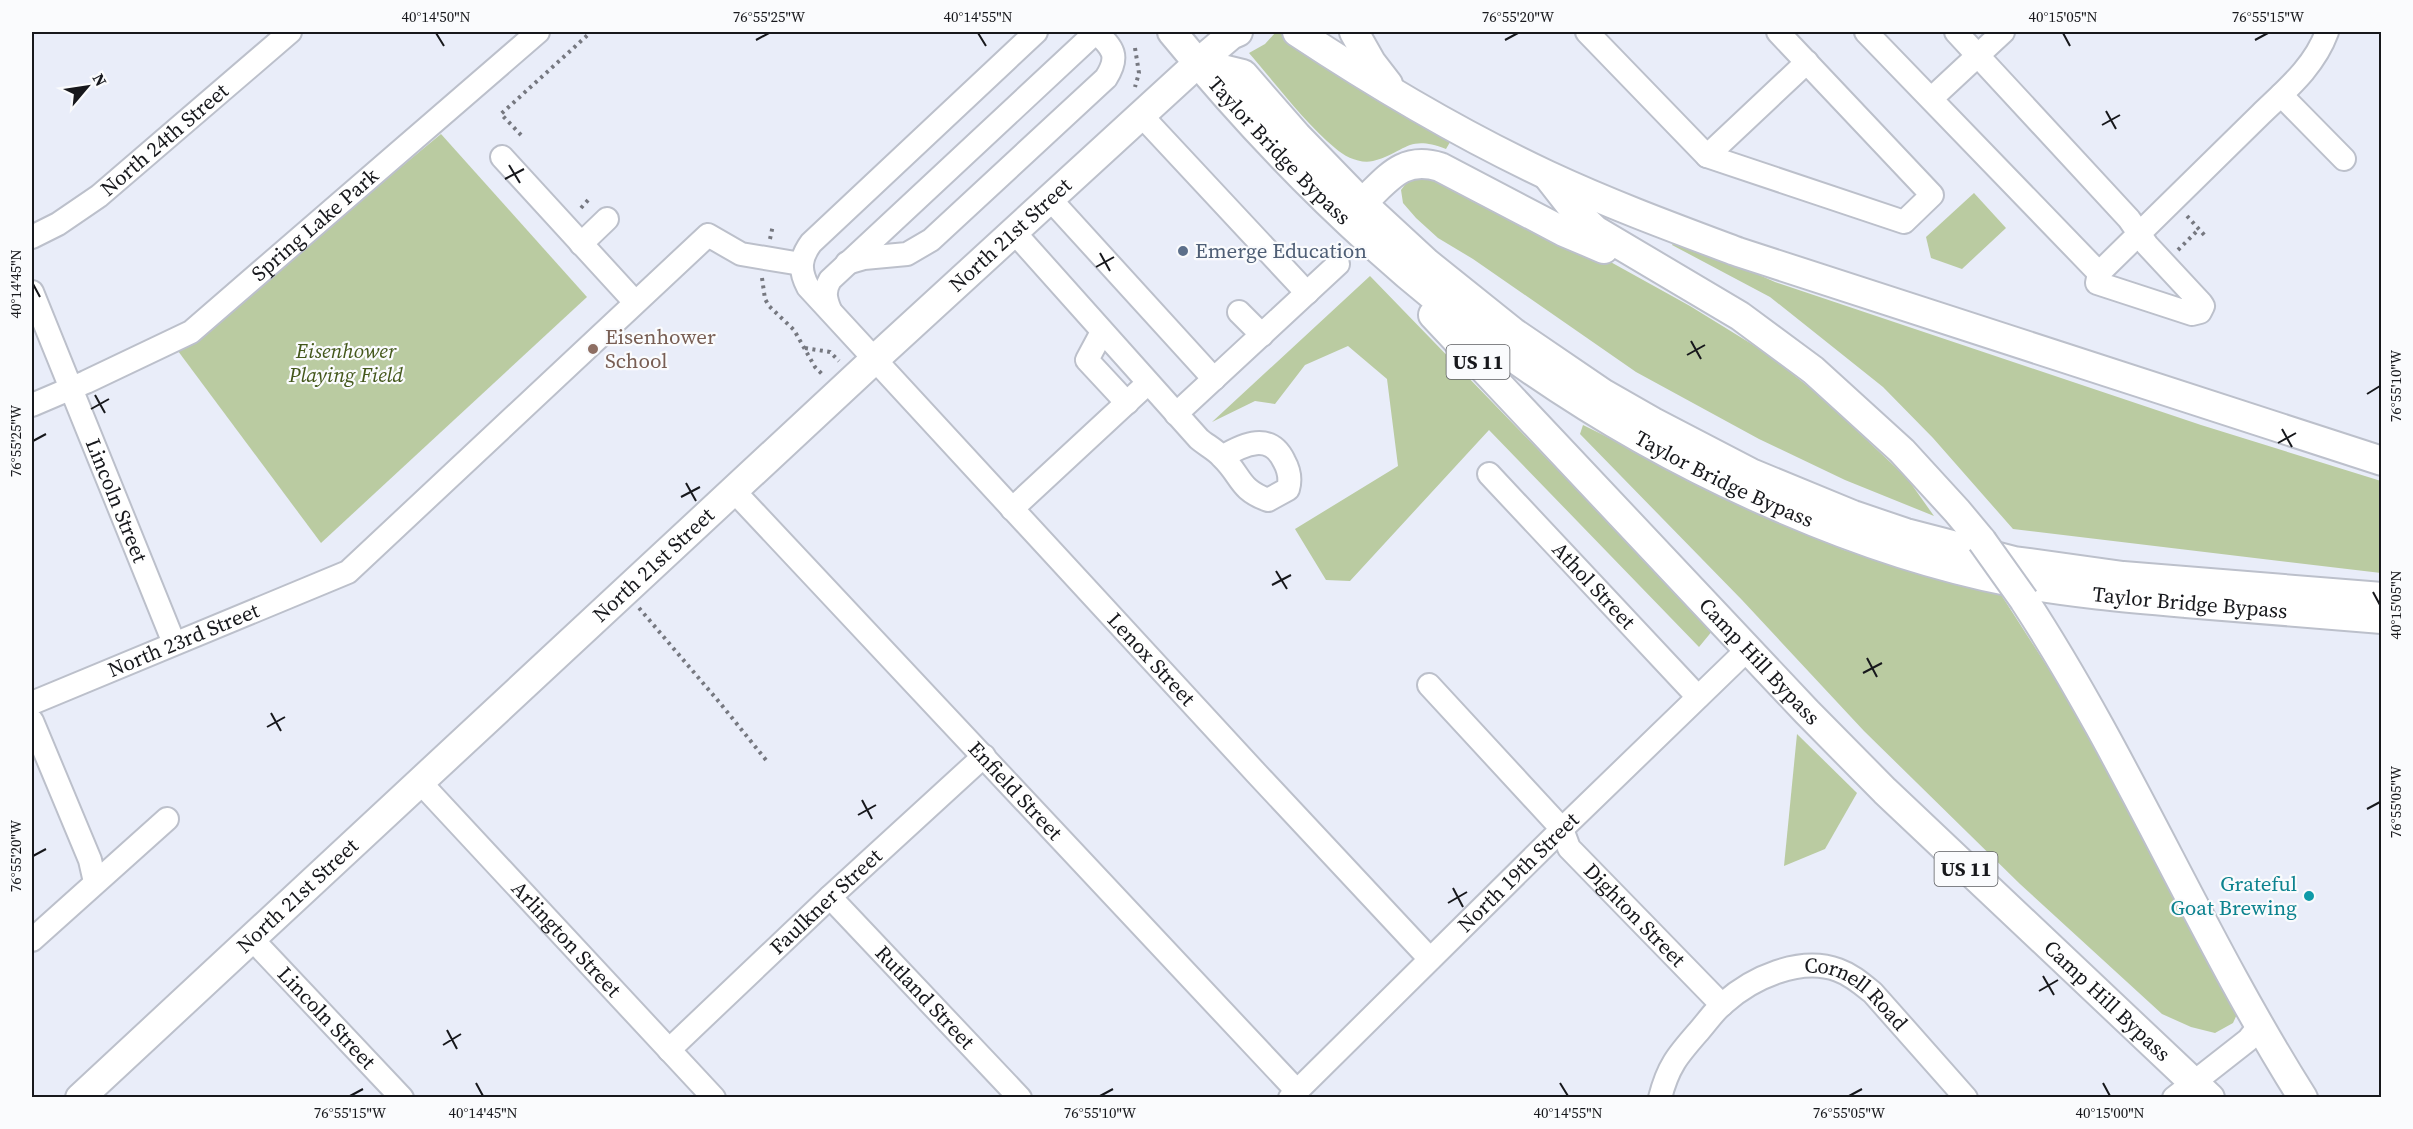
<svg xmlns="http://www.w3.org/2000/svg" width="2413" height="1129" font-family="'Source Serif 4',serif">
<rect width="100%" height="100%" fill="#e9edf9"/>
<g fill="#bacba1">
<path d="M1276,32H1283L1453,137L1446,149C1407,134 1407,152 1373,161C1360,164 1345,157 1335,148C1305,123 1275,83 1249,53L1265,44Z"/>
<path d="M441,134L587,297L321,543L178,351Z"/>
<path d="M1425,176L1607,260L1690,306L1763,351L1818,394L1907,478L1934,516L1845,480L1759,439L1636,372L1473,259L1438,238L1416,218L1403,203L1401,190L1407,182Z"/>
<path d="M1974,193L2006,228L1962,269L1931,258L1926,237Z"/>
<path d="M1676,238L1775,282L2201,425L2381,481V573L2013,529L1933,438L1883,387L1770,297L1672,245Z"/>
<path d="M1370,276L1713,630L1699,647L1489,430L1350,581L1326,580L1295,529L1398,466L1387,379L1348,346L1305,365L1275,404L1255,401L1212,422Z"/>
<path d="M1583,425L1773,519L1844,550L2000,593L2072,705L2238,1012L2233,1023L2215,1033L2191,1027L2162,1014L2020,884L1864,731L1742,600L1580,434Z"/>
<path d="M1797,734L1857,793L1825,849L1784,866Z"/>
</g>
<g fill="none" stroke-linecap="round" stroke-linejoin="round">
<g stroke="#bcc0cb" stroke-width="26">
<g id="minor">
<path id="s1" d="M1036,32L811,243C800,258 799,270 808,287L1257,774L1430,959"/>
<path d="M1587,32L1707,156L1904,222L1932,195L1778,32"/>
<path d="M1866,32L2099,273"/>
<path d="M1956,32L2129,219L2147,245L2201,303L2203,306L2200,312L2192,314L2097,283L2099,273L2261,114C2287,89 2314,67 2327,32"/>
<path d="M2281,95L2344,159"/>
<path d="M1932,98L2003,32"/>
<path d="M1141,115L1307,293"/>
<path d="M1707,156L1807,62"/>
<path d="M502,157L634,301"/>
<path d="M1050,199L1214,379"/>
<path d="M1014,232L1199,439C1206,445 1216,450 1222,457C1242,476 1238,489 1268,500L1288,489C1291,479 1289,470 1284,461C1270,432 1244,444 1222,457"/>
<path id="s2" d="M32,237L58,224L99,196L290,32"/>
<path d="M581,244L607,219"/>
<path d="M847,263L864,258L907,254L931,240L1106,78C1120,56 1113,48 1096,32"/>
<path id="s3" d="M32,292L174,643"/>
<path d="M830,310C825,298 824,291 830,280L1096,32"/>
<path d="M1239,312L1262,335"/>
<path d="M1102,332L1087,360L1127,403"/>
<path id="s4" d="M32,405L86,382L191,332L538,32"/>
<path d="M1176,414L1338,264"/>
<path id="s5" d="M1489,474L1698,697"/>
<path id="s6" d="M734,491L1297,1091"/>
<path d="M1012,509L1148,383"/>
<path id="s7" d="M1429,685L1562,829L1569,848L1722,1005"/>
<path id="s8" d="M32,703L348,572L708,235L741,254L801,264"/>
<path d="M32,721L90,860L95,882"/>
<path id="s9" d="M419,781L714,1098"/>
<path id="s10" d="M830,897L1020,1098"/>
<path id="s11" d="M251,938L402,1098"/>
<path d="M32,940L167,819"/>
<path id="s12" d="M669,1050L830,897L984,756"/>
<path id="s13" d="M1290,1098L1562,829L1748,649"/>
<path id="s14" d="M1660,1098C1668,1066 1678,1055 1699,1031C1707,1022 1714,1011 1724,1003C1752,978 1800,956 1838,970C1852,975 1862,984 1873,993L1966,1098"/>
<path d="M2174,1098L2248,1040L2259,1026"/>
</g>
</g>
<g stroke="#bcc0cb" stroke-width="32">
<g id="major">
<path id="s15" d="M1172,32C1339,236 1529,398 1772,504C1849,538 1930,566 2012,582C2069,593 2128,598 2186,603C2251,608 2316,614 2382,619"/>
<path d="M1297,32C1377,85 1460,134 1547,175C1609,204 1674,228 1738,252L2382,461"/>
<path d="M1354,32L1371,62L1388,84"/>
<path d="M1198,63L1243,74L1297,136L1362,203L1427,263L1513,332L1604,394L1653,422L1751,473L1853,515L1906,533L2014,561L2123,576L2382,597"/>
<path d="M1549,178L1574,210L1595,230L1740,316L1813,370L1902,451L1957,511L1982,541"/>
<path d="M1362,203C1387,180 1402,155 1440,167L1564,232L1604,249"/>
<path id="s16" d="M1433,315L1807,712L1885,791L2210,1098"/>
<path d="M2024,600C2128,759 2201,937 2303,1098"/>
<path id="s17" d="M80,1098L875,359L1198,63L1231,35L1238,32"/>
</g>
</g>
<g stroke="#767880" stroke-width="4" stroke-dasharray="3 4.5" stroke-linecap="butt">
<path d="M1135,48L1139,73L1135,87"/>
<path d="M521,135L501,114L591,32"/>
<path d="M581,208L590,198"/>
<path d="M2187,216L2207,238"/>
<path d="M770,239L773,225"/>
<path d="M2178,250L2199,229"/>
<path d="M762,278L765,299L769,306L794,330L815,367L824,376"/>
<path d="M805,348L830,352L839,361"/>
<path d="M639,608L720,703L766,760"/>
</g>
<use href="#minor" stroke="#fff" stroke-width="22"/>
<use href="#major" stroke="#fff" stroke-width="28"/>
<g stroke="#bcc0cb" stroke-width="32" stroke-linecap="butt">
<path id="major-bridge" d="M1982,541L2024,600"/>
</g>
<use href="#major-bridge" stroke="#fff" stroke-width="28"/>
</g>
<path fill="none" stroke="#17181c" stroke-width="2" d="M436,33L444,46M978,33L986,46M2063,33L2070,46M756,40L769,33M1505,40L1518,33M2255,40L2268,33M2106,111L2116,129M2102,125L2120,115M509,165L520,183M505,179L524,169M1100,253L1110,271M1096,267L1114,257M33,284L40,297M1691,341L1701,359M1687,355L1705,345M2367,394L2380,386M95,395L105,413M91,409L109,399M2282,429L2292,447M33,441L46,434M2278,443L2296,433M686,483L696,501M681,497L700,487M1276,571L1287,589M1272,585L1291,575M2373,592L2380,605M1867,658L1877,677M1863,673L1882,663M271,713L281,731M267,727L285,717M862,800L872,819M2367,809L2380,802M858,815L876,805M33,856L46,849M1453,888L1463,907M1448,903L1467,892M2043,976L2054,995M2039,991L2058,980M447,1030L457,1049M443,1045L461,1034M476,1083L483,1096M1560,1083L1568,1096M2103,1083L2110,1096M350,1096L363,1089M1100,1096L1113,1089M1849,1096L1862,1089"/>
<circle fill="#5c6f8a" stroke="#fafbfd" stroke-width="2" cx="1183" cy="251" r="6"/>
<circle fill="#8d6e63" stroke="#fafbfd" stroke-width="2" cx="593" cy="349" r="6"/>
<circle fill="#0f9aa8" stroke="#fafbfd" stroke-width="2" cx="2309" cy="896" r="6"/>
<g text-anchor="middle" stroke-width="4.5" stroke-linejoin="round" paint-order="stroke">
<g fill="#fafbfd" stroke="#5b5c60" stroke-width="1.5">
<rect x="1446.5" y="345" width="63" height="34" rx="4.5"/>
<rect x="1934.5" y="852" width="63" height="34" rx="4.5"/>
</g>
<g font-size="20" font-weight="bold" fill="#17181c">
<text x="1478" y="369">US 11</text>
<text x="1966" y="876">US 11</text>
</g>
<g font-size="21" fill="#17181c" stroke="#fafbfd">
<text dy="7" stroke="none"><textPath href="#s2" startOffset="165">North 24th Street</textPath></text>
<text dy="7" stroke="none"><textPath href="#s15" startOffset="160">Taylor Bridge Bypass</textPath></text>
<text dy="7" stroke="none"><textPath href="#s4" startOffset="339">Spring Lake Park</textPath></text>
<text dy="7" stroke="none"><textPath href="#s17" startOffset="1269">North 21st Street</textPath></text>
<text dy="7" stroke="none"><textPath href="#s15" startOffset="717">Taylor Bridge Bypass</textPath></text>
<text dy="7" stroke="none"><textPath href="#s3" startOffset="225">Lincoln Street</textPath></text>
<text dy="7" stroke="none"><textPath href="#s17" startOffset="783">North 21st Street</textPath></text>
<text dy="7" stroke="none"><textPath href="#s5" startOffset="153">Athol Street</textPath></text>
<text dy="7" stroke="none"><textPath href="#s15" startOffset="1203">Taylor Bridge Bypass</textPath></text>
<text dy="7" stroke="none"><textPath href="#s8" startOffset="164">North 23rd Street</textPath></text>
<text dy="7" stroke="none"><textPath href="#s1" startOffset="862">Lenox Street</textPath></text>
<text dy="7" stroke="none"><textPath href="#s16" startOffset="476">Camp Hill Bypass</textPath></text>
<text dy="7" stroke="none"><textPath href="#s6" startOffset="411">Enfield Street</textPath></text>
<text dy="7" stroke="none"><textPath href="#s13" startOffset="321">North 19th Street</textPath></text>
<text dy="7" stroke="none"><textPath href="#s17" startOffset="297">North 21st Street</textPath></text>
<text dy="7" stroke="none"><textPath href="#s12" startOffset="216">Faulkner Street</textPath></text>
<text dy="7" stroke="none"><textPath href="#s7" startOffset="310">Dighton Street</textPath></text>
<text dy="7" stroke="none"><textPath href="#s9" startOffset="216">Arlington Street</textPath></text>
<text dy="7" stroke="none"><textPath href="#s10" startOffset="138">Rutland Street</textPath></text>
<text dy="7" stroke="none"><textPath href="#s16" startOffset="962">Camp Hill Bypass</textPath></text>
<text dy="7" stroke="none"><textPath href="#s14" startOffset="267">Cornell Road</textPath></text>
<text dy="7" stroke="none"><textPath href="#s11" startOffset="110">Lincoln Street</textPath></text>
</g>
<g font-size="21" fill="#4e5e75" stroke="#fafbfd" text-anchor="start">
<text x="1195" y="258">Emerge Education</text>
</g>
<g font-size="21" fill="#785e54" stroke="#fafbfd" text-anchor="start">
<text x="605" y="344">Eisenhower<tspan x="605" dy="24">School</tspan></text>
</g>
<g font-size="21" font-style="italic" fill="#43571a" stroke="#fafbfd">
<text x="346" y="358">Eisenhower<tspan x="346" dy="24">Playing Field</tspan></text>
</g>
<g font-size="21" fill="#0d838f" stroke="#fafbfd" text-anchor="end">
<text x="2297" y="891">Grateful<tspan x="2297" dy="24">Goat Brewing</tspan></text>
</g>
</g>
<rect width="2413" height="1129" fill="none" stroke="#fafbfd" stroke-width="66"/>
<g transform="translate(87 87) rotate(61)" stroke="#fafbfd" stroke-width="4.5" paint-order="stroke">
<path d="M0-4.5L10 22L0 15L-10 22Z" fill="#17181c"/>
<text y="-9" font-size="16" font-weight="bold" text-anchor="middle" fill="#17181c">N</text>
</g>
<rect x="33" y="33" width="2347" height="1063" fill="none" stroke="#17181c" stroke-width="2"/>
<g font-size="15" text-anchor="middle" fill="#17181c">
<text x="436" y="22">40°14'50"N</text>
<text x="769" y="22">76°55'25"W</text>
<text x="978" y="22">40°14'55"N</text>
<text x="1518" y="22">76°55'20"W</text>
<text x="2063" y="22">40°15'05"N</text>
<text x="2268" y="22">76°55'15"W</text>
<text transform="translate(16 284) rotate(-90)" y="5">40°14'45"N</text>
<text transform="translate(2396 386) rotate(-90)" y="5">76°55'10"W</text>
<text transform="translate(16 441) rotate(-90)" y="5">76°55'25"W</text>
<text transform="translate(2396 605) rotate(-90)" y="5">40°15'05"N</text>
<text transform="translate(2396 802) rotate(-90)" y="5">76°55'05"W</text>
<text transform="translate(16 856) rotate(-90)" y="5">76°55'20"W</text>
<text x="350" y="1118">76°55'15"W</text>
<text x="483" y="1118">40°14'45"N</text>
<text x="1100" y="1118">76°55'10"W</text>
<text x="1568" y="1118">40°14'55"N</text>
<text x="1849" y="1118">76°55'05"W</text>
<text x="2110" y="1118">40°15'00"N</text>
</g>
</svg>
